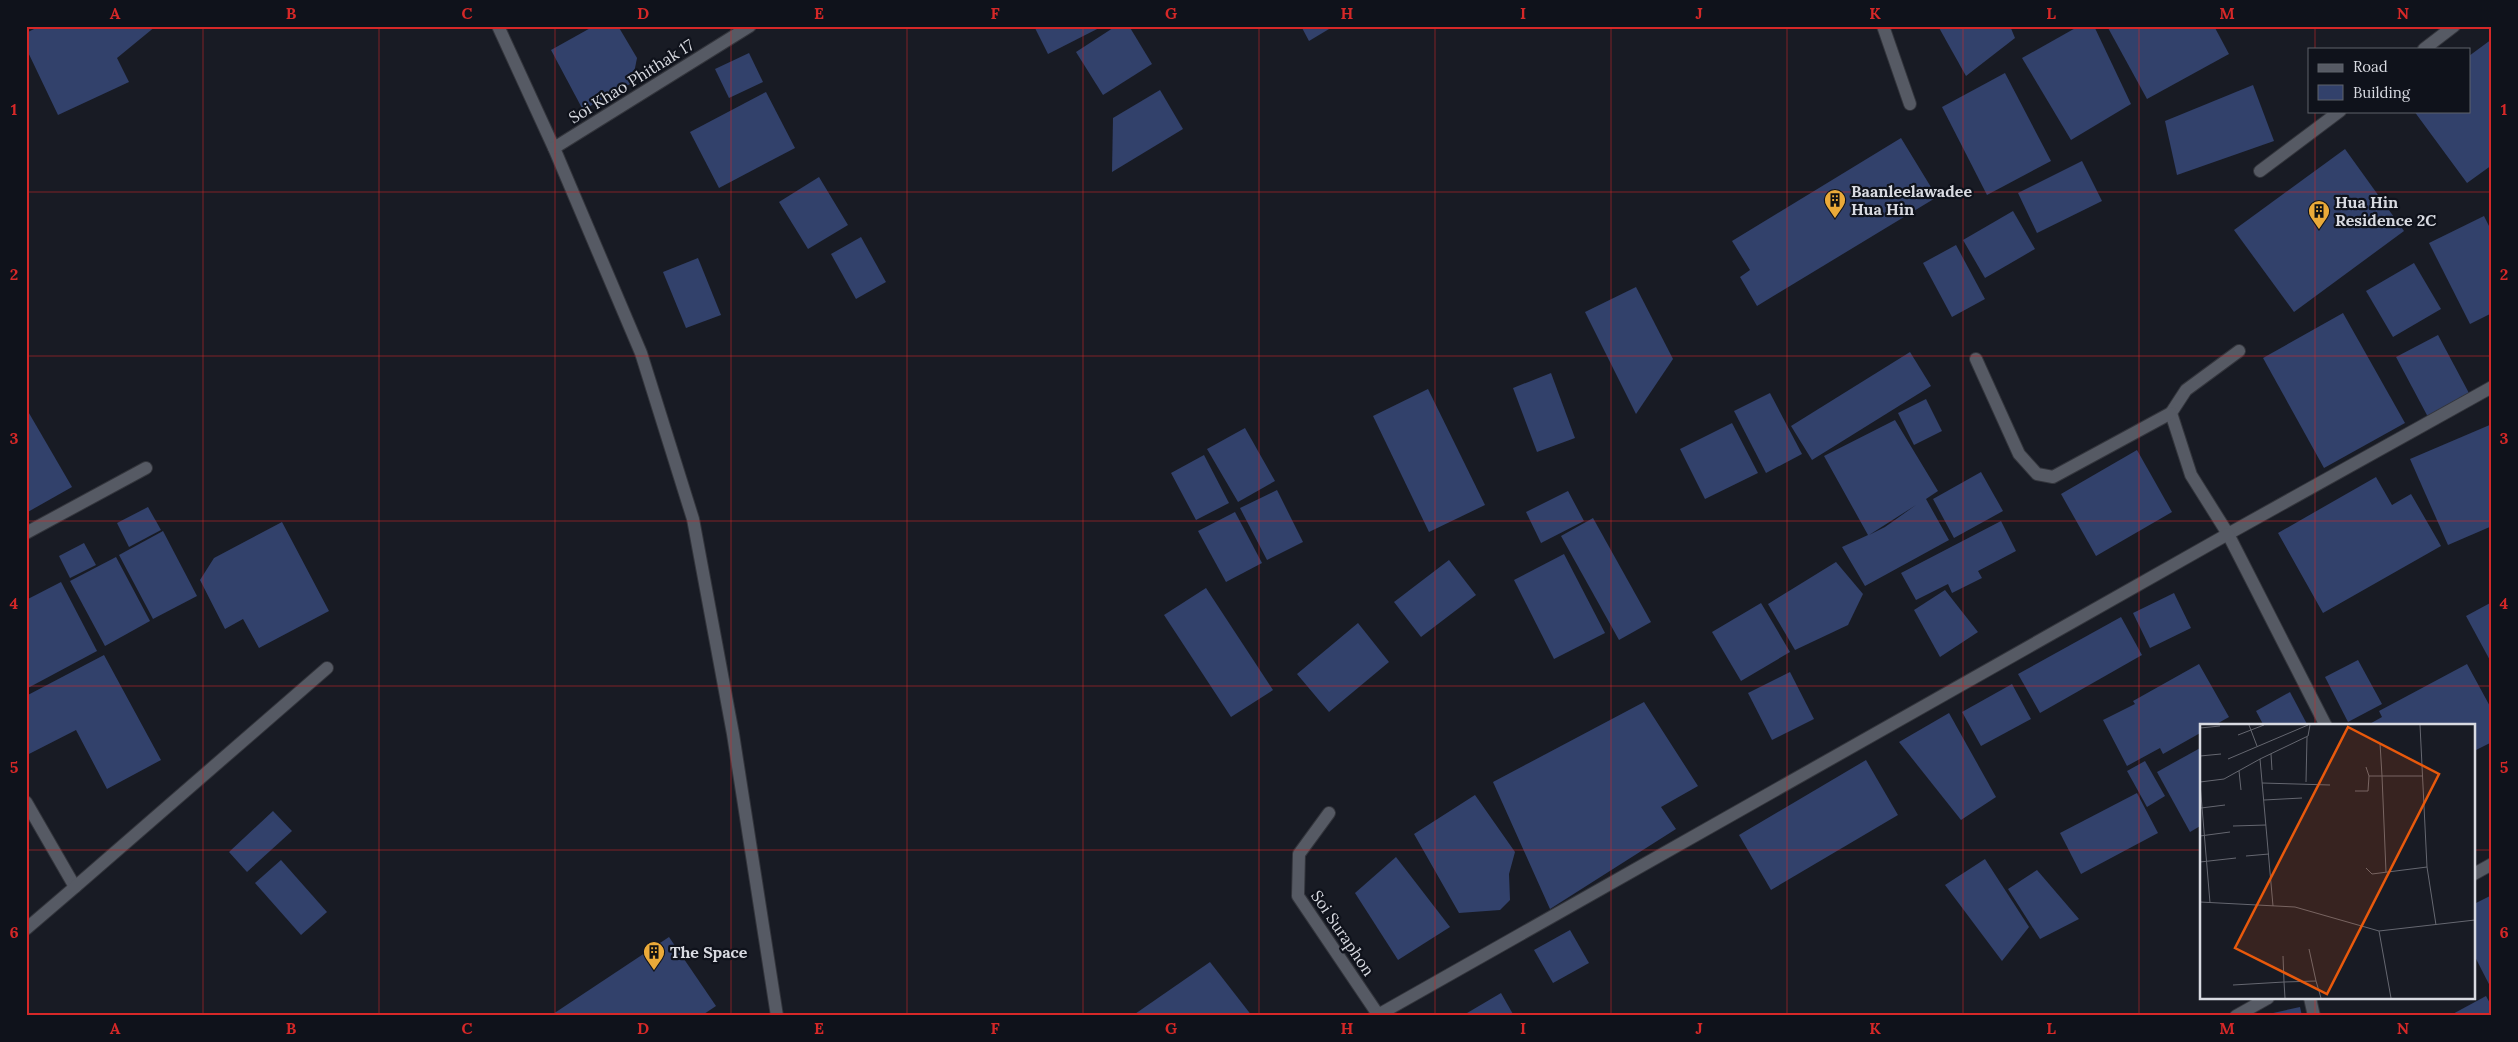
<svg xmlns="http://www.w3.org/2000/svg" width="2518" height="1042" font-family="Lora,serif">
<rect width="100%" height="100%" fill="#181b24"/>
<g fill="#32416b" fill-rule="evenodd">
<path d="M40,26H156L117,58L129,82L58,115L26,48V33Z"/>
<path d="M594,26H618L637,58L632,83L583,110L551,50Z"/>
<path d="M1034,26H1103L1048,54Z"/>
<path d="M1116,26H1129L1152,64L1103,95L1076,52Z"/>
<path d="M1301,26H1334L1309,41Z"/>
<path d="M1938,26H2010L2015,38L1966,76Z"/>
<path d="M2079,26H2094L2131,104L2071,140L2022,58Z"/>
<path d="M2107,26H2214L2229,54L2147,99Z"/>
<path d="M2492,39V165L2467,183L2414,111H2469V56Z"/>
<path d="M749,53L763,82L729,98L715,69Z"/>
<path d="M2005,73L2051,161L1987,195L1942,107Z"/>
<path d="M2253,85L2274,141L2177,175L2165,121Z"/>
<path d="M1160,90L1183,129L1112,172L1113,118Z"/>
<path d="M766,92L795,148L719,188L690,132Z"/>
<path d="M1901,138L1937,197L1757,306L1740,277L1750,270L1732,241Z"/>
<path d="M2345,149L2404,231L2294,312L2234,230Z"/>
<path d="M2082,161L2102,201L2037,233L2018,193Z"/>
<path d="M819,177L848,225L808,249L779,202Z"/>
<path d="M2013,211L2035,249L1985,278L1963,240Z"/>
<path d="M2484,216L2492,232V313L2470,324L2429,243Z"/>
<path d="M861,237L886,282L856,299L831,254Z"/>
<path d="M1956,245L1985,299L1952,317L1923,263Z"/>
<path d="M698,258L721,315L686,328L663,272Z"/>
<path d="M2414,263L2441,309L2393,337L2366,291Z"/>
<path d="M1636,287L1673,359L1636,414L1585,312Z"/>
<path d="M2343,313L2405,423L2324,468L2263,358Z"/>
<path d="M2438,335L2470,395L2428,417L2396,357Z"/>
<path d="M1910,352L1931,386L1812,460L1791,426Z"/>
<path d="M1551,373L1575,438L1537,452L1513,388Z"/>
<path d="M1428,389L1485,505L1429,532L1373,416Z"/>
<path d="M1770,393L1802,454L1766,473L1734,411Z"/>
<path d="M1926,399L1942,431L1914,445L1898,413Z"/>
<path d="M26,408L72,487L26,513Z"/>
<path d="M1895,420L1938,491L1926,499L1949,540L1865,586L1842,547L1868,535L1824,456ZM1916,505L1885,527L1869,535Z"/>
<path d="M1732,423L1758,473L1705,499L1680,449Z"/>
<path d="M2492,424V526L2448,545L2410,459Z"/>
<path d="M1245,428L1275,481L1238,502L1207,449Z"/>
<path d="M2137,450L2172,512L2096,556L2061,494Z"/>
<path d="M1204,455L1229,503L1196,520L1171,473Z"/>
<path d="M1981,472L2003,511L1954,538L1933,499Z"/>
<path d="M2376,477L2392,505L2411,494L2441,546L2323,613L2278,533Z"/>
<path d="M1277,490L1303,542L1267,560L1240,508Z"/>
<path d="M1568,491L1584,521L1541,543L1526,512Z"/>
<path d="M148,507L161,530L129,547L117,523Z"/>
<path d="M1235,512L1262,563L1226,582L1198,531Z"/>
<path d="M1593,518L1651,622L1619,640L1561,536Z"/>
<path d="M2001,521L2016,551L1978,571L1982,578L1952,593L1948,584L1916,600L1901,573Z"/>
<path d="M282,522L329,611L259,648L243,619L225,629L200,580L214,558Z"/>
<path d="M163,531L197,596L153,619L119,555Z"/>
<path d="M84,543L96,565L70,578L59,556Z"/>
<path d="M1564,554L1605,633L1554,659L1514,580Z"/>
<path d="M116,557L150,621L105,646L70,581Z"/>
<path d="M1449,560L1476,595L1421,637L1394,602Z"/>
<path d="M1836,562L1863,594L1848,625L1795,650L1768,604Z"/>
<path d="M61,582L97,651L26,689V600Z"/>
<path d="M1206,588L1273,690L1231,717L1164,615Z"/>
<path d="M1945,590L1978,632L1940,657L1914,610Z"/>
<path d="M2174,593L2191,628L2150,648L2133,613Z"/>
<path d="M2492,602V664L2466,616Z"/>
<path d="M1761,603L1790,652L1741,681L1712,632Z"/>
<path d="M2121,617L2142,655L2040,713L2018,674Z"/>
<path d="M1358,623L1389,662L1329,712L1297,674Z"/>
<path d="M104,655L161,760L107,789L76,730L27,755L26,753V696Z"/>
<path d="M2358,660L2382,704L2348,722L2325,677Z"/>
<path d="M2199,664L2229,717L2213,726H2202V732L2163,754L2160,748L2127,766L2103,720L2135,704L2133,701Z"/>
<path d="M2467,664L2492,710V742L2474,751V726H2366L2382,717L2379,711Z"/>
<path d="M1790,672L1814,719L1772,740L1748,693Z"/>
<path d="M2012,684L2031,719L1981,746L1962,712Z"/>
<path d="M2290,692L2308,726H2264L2256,711Z"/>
<path d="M1644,702L1698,786L1661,807L1676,829L1550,909L1493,782Z"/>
<path d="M1949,713L1996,797L1961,820L1899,742Z"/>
<path d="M2202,747V825L2190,832L2157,772Z"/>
<path d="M1866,760L1898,815L1771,890L1739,835Z"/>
<path d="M2145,761L2165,796L2147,807L2127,771Z"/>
<path d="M2137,793L2158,833L2081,874L2060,833Z"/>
<path d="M1475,795L1515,852L1509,874L1510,900L1500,910L1459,913L1414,834Z"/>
<path d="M273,811L292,831L247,872L229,852Z"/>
<path d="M1396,857L1450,927L1398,960L1355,893Z"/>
<path d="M1985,859L2029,927L2002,961L1945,885Z"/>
<path d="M281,860L327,912L301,935L255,883Z"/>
<path d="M2037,870L2079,919L2040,939L2008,889Z"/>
<path d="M2492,895V990L2474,955V904Z"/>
<path d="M1570,930L1589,963L1553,983L1534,950Z"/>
<path d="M669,937L716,1006L701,1016H550Z"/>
<path d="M1210,962L1252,1016H1132Z"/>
<path d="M1501,993L1514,1016H1462Z"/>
<path d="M2486,996L2492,1007V1016H2449Z"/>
<path d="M2300,1007L2302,1016H2264V1015Z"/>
</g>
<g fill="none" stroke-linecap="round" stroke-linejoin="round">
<g stroke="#33353c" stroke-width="14">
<g id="minor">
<path d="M498,26L554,148L641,353L693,519L733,734L777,1016"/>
<path d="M1883,26L1910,104"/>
<path d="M2424,49L2454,26"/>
<path d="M554,148L750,26"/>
<path d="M2260,171L2340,111"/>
<path d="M2239,351L2186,390L2171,413L2191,475L2228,534L2492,387"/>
<path d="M1976,359L2019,454L2037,474L2053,477L2171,413"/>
<path d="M26,533L146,468"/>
<path d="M26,802L75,887L26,929"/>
<path d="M1329,813L1299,854L1298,896L1379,1016"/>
<path d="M2474,874L2492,864"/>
<path d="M75,887L327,668"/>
<path d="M2310,998L2314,1016"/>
<path d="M1378,1015L2228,534L2326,726"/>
<path d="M2236,1016L2268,998"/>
</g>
</g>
<use href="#minor" stroke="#565a64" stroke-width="12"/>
</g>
<path fill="none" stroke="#d62828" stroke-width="1" stroke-opacity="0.55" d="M203,26V1016M379,26V1016M555,26V1016M731,26V1016M907,26V1016M1083,26V1016M1259,26V1016M1435,26V1016M1611,26V1016M1787,26V1016M1963,26V1016M2139,26V1016M2315,26V49M2315,111V726M26,192H2492M26,356H2492M26,521H2492M26,686H2492M26,850H2202M2474,850H2492M2315,998V1016"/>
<defs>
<g id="building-pin" transform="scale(1.125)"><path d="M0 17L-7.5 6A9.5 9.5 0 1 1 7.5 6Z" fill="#ebaa39" stroke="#0f121b"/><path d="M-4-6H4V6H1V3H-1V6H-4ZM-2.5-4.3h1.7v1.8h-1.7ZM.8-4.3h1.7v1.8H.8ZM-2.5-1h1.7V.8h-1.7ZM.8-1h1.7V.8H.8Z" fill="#111"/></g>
</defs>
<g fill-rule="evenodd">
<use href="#building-pin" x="1835" y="200"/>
<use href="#building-pin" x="2319" y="211"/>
<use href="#building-pin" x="654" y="952"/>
</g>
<g text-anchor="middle" stroke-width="4.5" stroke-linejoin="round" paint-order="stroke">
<g font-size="16" fill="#d8dae1" stroke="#0f121b">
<text transform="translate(631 81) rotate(-32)" y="6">Soi Khao Phithak 17</text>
<text transform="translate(1343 933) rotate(56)" y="6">Soi Suraphon</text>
</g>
<g font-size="16" font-weight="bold" fill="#d8dae1" stroke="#0f121b" text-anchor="start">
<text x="1851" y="197">Baanleelawadee<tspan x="1851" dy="18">Hua Hin</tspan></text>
<text x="2335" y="208">Hua Hin<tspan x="2335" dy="18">Residence 2C</tspan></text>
<text x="670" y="958">The Space</text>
</g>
</g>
<g transform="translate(2200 724)">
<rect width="275" height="275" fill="#181b24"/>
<path fill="none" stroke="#656770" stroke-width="1" d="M49,1L57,22M220,1L227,143L236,201M0,4L20,2M38,11L64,1M71,30L72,46M0,32L21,30M28,35L108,1M166,43L169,52H182L180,19M39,47L41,66M0,58L24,55L60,35M106,58L107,13M0,59L10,179M62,59L130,61M155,67H168L169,52M64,76L102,74M1,84L25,81M33,102L66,101M0,112L30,108M46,132L69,130M0,138L36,134M166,144L172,150L227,143M186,148L182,52H223M0,178L95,183L179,207L275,196M73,182L60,35L108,12L110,1M179,207L191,274M109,225L116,257M33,261L84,258L83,232M85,274L84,258L116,257L121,274"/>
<path fill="#e8590c" fill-opacity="0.15" stroke="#e8590c" stroke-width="2.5" d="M148,3L239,50L127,270L35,224Z"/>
<rect width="275" height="275" fill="none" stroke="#d8dae1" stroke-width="2.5"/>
</g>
<rect width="2518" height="1042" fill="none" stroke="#0f121b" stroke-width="55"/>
<rect x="2308" y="48" width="162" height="65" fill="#0f121b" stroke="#5f626a"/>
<rect x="2318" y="64" width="25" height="8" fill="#565a64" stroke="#5f626a"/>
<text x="2353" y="72" font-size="15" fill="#d8dae1">Road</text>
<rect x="2318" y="85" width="25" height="15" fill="#32416b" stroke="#5f626a"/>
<text x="2353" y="98" font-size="15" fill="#d8dae1">Building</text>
<rect x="28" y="28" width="2462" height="986" fill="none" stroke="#d62828" stroke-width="2"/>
<g font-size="16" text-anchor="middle" font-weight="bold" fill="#d62828">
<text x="115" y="19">A</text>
<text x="291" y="19">B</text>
<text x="467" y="19">C</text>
<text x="643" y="19">D</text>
<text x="819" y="19">E</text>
<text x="995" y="19">F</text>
<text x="1171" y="19">G</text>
<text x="1347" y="19">H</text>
<text x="1523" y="19">I</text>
<text x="1699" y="19">J</text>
<text x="1875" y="19">K</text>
<text x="2051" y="19">L</text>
<text x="2227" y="19">M</text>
<text x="2403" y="19">N</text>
<text x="14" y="115">1</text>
<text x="2504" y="115">1</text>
<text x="14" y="280">2</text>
<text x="2504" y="280">2</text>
<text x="14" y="444">3</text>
<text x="2504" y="444">3</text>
<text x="14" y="609">4</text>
<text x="2504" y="609">4</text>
<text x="14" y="773">5</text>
<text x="2504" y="773">5</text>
<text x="14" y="938">6</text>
<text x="2504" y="938">6</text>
<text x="115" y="1034">A</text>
<text x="291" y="1034">B</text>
<text x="467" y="1034">C</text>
<text x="643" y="1034">D</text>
<text x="819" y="1034">E</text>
<text x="995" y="1034">F</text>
<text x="1171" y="1034">G</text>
<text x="1347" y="1034">H</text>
<text x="1523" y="1034">I</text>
<text x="1699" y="1034">J</text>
<text x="1875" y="1034">K</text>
<text x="2051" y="1034">L</text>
<text x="2227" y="1034">M</text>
<text x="2403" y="1034">N</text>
</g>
</svg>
